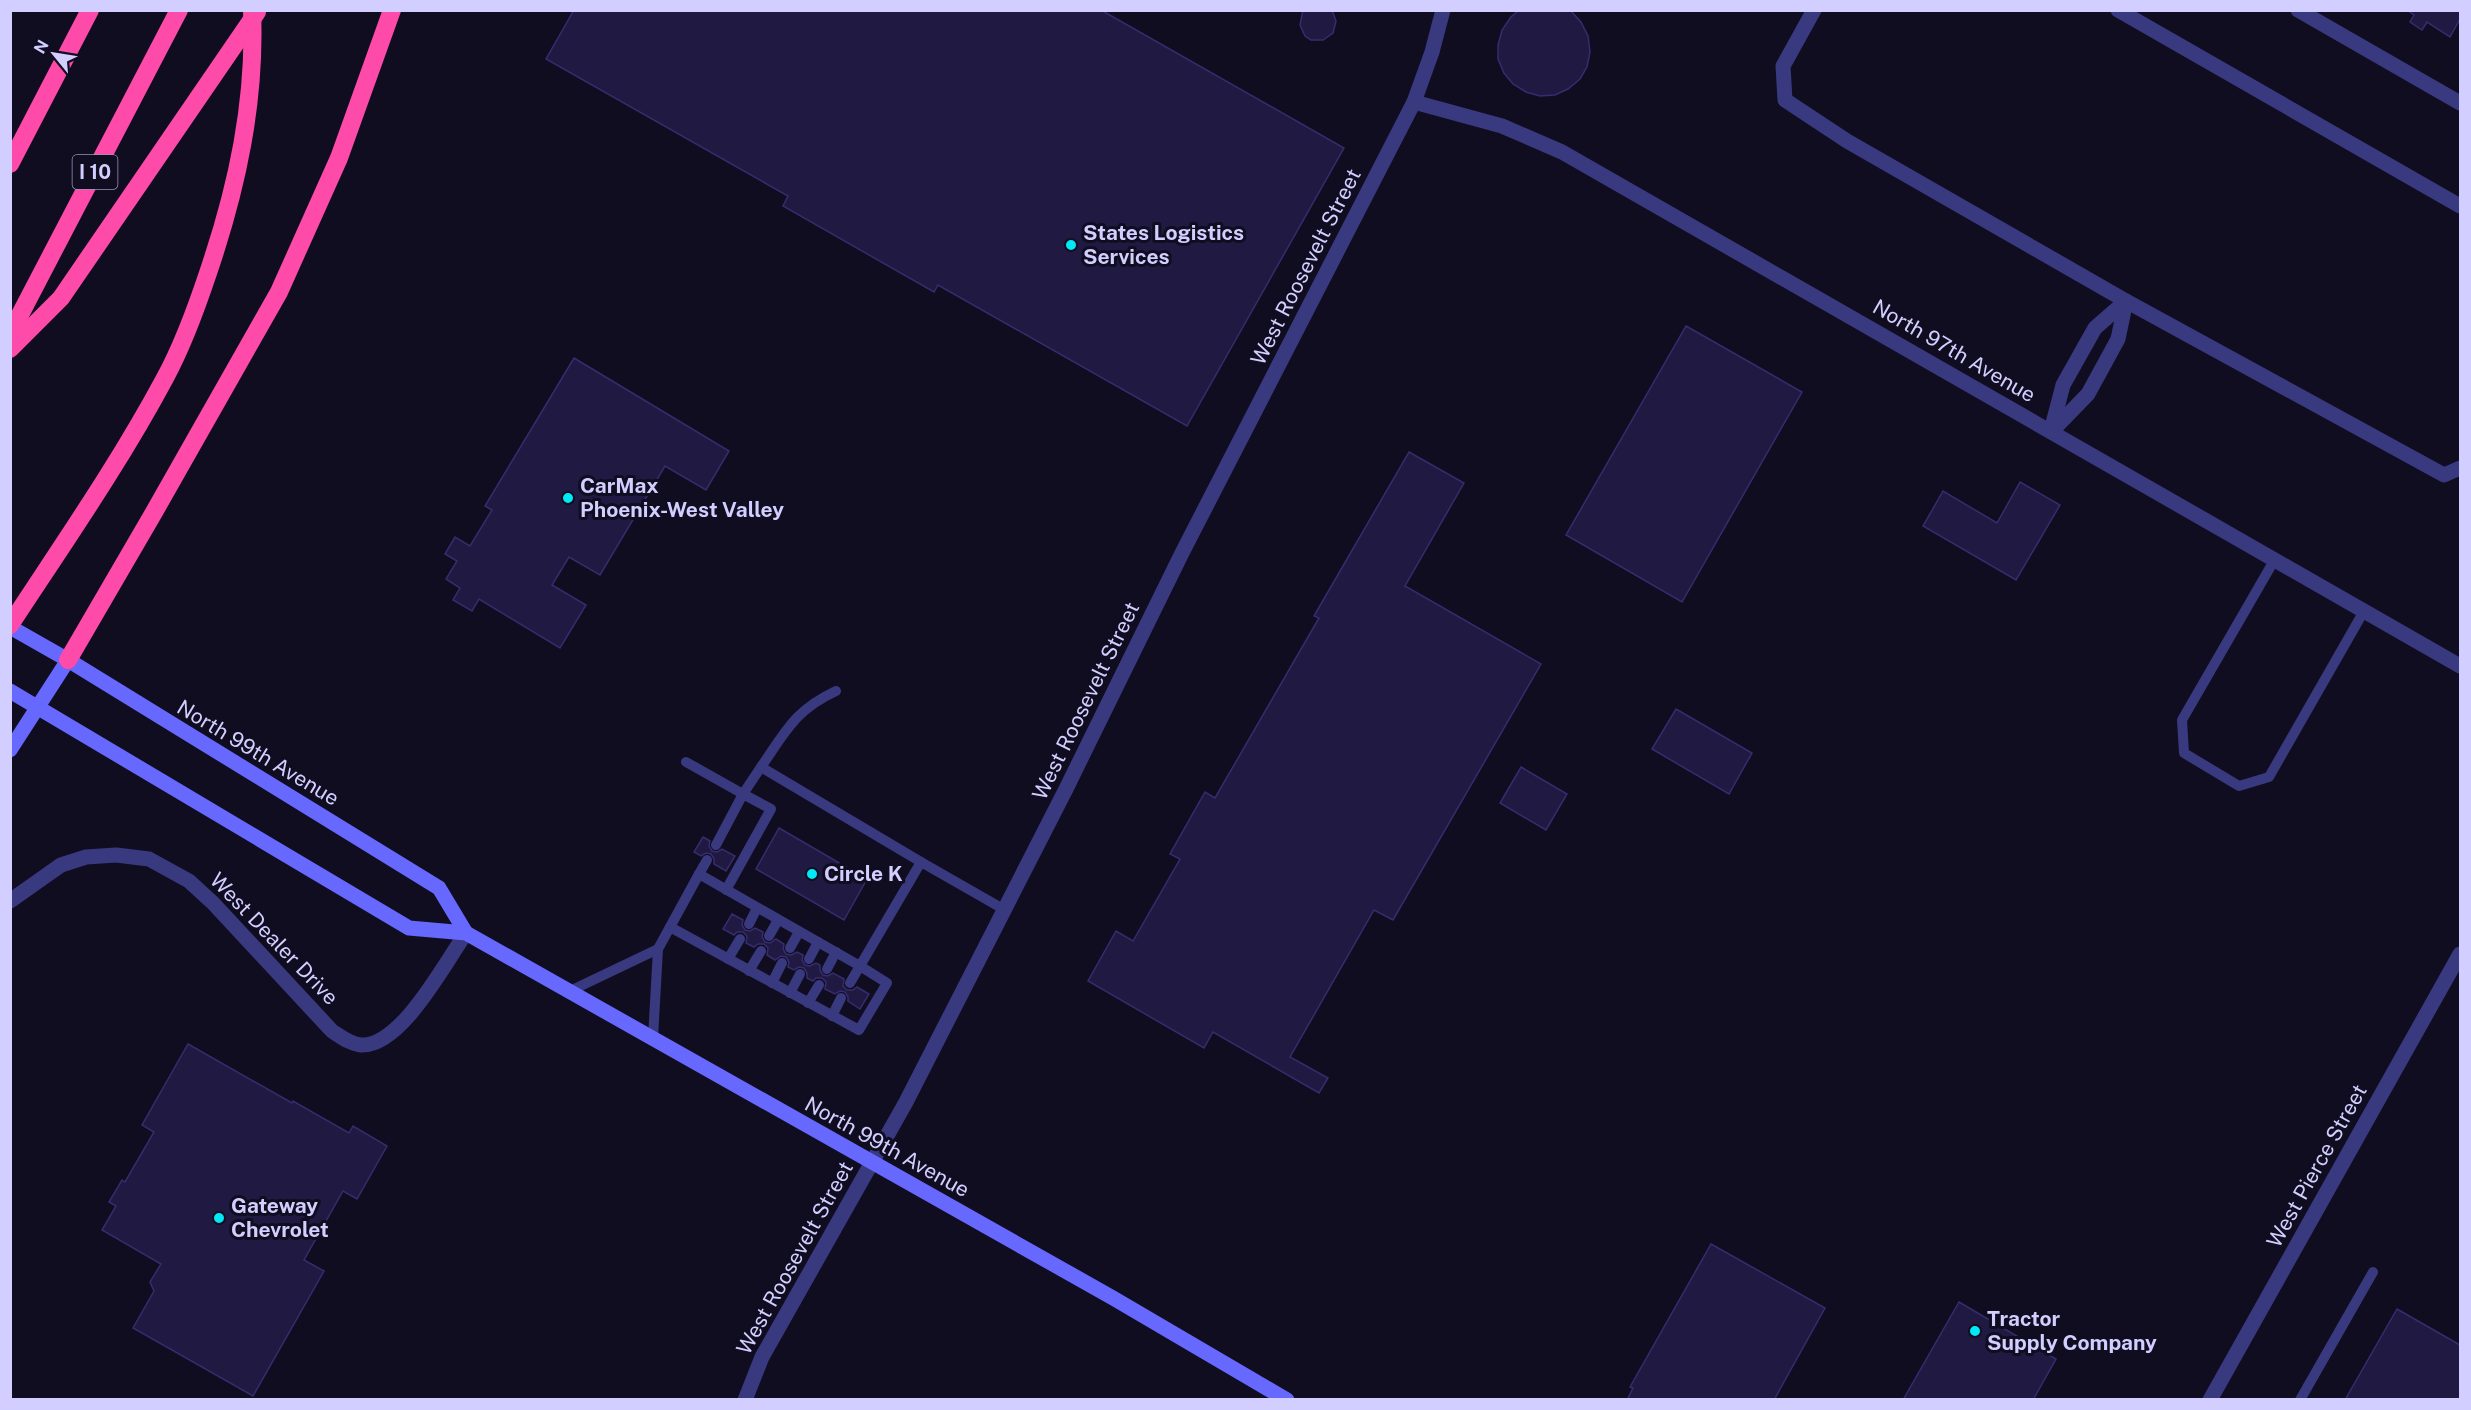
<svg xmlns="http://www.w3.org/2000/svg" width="2471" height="1410" font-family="'Public Sans',sans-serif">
<rect width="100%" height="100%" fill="#100d21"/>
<g fill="#201a42" stroke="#362c6e" stroke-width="1.5">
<path d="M574,10H1101L1344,148L1187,426L938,285L934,292L783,206L788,196L546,59Z"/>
<path d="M1303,10H1332L1336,21L1333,33L1323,40H1311L1305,36L1300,25Z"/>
<path d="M1519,10H1570L1581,22L1588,36L1590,52L1587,67L1580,79L1568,89L1555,95L1540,96L1526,92L1513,84L1504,73L1498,59V45L1502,30L1511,17Z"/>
<path d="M2407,10H2460V19L2450,37L2427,22L2422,30L2410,22L2414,15Z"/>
<path d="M1686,326L1802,392L1682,602L1566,535Z"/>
<path d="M574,358L729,451L706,490L665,466L600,575L569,557L552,585L586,605L560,648L479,599L472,611L453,600L460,588L446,579L457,561L445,554L455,537L470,546L492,510L485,506Z"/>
<path d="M1409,452L1464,483L1405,586L1541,664L1393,920L1374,910L1290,1057L1328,1078L1319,1093L1213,1032L1204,1048L1088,981L1116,931L1133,941L1180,859L1170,854L1205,792L1215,798L1319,618L1314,616Z"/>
<path d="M2020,482L2060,505L2016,580L1923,526L1943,491L1997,523Z"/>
<path d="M1676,709L1752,753L1729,794L1652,749Z"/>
<path d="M1521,767L1567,794L1546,830L1500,803Z"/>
<path d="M779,828L867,879L844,920L756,869Z"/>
<path d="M703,837L710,841L709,846L712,851L717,852L722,849L735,856L726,871L714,864V859L711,854L706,853L701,856L694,852Z"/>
<path d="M732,914L743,920L742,925L745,930L750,931L755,928L763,932L762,937L765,942L770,943L776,939L784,944L783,949L786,954L791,955L797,952L803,955L802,960L805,965L810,966L816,963L820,965V970L823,975L828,976L833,973L844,979L843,986L847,990H853L857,987L869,994L860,1009L848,1001V997L845,992L840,991L835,994L825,989L826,982L822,978H816L813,981L807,978V973L804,968L799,967L794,970L788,967L789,962L786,957L781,956L775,960L767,955L768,948L764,944H758L754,947L746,943L747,936L743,932H737L734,935L723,929Z"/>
<path d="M188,1044L292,1103L293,1101L349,1133L353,1126L387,1146L357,1199L343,1191L304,1260L324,1271L253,1396L133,1328L154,1291L150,1282L161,1264L102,1230L116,1206L109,1202L122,1180L125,1182L154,1132L142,1125Z"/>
<path d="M1711,1244L1825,1308L1774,1400H1627L1633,1388L1630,1387Z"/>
<path d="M1959,1302L2056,1359L2033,1400H1903Z"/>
<path d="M2397,1309L2460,1345V1400H2345Z"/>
</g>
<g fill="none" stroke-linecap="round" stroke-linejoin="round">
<g stroke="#393980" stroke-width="10">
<path d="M2275,559L2182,720L2184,753L2239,786L2269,777L2364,611"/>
<path d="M686,762L743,794L761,767L921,862"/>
<path d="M761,767C786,731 795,710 836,691"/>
<path d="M716,845L743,794L771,809L726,890"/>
<path d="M699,874L707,860"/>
<path d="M749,924L757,908"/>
<path d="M670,927L859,1030L887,983L860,966L850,983"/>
<path d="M769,936L778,920"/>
<path d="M790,948L799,932"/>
<path d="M728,959L740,939"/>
<path d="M809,959L818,942"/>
<path d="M827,969L836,952"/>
<path d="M749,971L761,951"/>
<path d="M772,983L782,963"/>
<path d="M570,991L658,949"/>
<path d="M790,993L800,974"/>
<path d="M808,1003L819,985"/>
<path d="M832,1016L841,998"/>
<path d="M653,1038L658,949L699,874L860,966L921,862L1005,910"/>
<path d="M2300,1400L2373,1272"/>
</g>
<g stroke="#393980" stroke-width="15">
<path d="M1814,10L1783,66L1785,100L1847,141L2126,301L2444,475L2460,468"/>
<path d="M2118,10L2460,206"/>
<path d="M2298,10L2460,103"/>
<path d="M1414,102L1502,126L1562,152L2460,666"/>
<path d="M2051,431L2063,385L2095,328L2126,301"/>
<path d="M2052,431L2088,394L2118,339L2126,301"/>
<path d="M2210,1400L2460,954"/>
</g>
<g stroke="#393980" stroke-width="15">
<path d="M10,901L61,865L86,857L116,855L149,859L189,881L213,903L332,1031C340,1036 350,1044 361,1045C401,1047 445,963 466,933"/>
<path d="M745,1400L762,1357L906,1102L1066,789L1182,553L1414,102L1432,52L1443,10"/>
</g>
<g stroke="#6668fe" stroke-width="15">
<path d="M10,627L68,660L439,888L466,933"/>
<path d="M10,691L409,928L466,933L1113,1298L1287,1400"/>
<path d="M10,750L68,660"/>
</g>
<g stroke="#fe4aa8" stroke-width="18">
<path d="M10,164L90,10"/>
<path d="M10,334L179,10"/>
<path d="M10,349L61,298L257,12"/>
<path d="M68,660L153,514L279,292L339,158L392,10"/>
</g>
<path stroke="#fe4aa8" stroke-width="18" d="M10,625C63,544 119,464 165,378C183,345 196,309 208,273C237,188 256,101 252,10"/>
</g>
<g fill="#01e9f7" stroke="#100d21" stroke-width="2">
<circle cx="1071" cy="245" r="6"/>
<circle cx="568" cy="498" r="6"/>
<circle cx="812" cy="874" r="6"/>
<circle cx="219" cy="1218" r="6"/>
<circle cx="1975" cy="1331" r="6"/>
</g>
<g text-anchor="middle" stroke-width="6" stroke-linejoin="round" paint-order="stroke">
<rect fill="#100d21" stroke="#9894bc" stroke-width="1.5" x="72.5" y="155" width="45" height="34" rx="4.5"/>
<g font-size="20" font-weight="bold" fill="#d2ceff">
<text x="95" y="179">I 10</text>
</g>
<g font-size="21" font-weight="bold" fill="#d2ceff" stroke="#100d21" text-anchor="start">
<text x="1083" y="240">States Logistics<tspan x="1083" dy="24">Services</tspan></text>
<text x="580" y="493">CarMax<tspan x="580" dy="24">Phoenix-West Valley</tspan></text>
<text x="824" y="881">Circle K</text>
<text x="231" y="1213">Gateway<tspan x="231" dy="24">Chevrolet</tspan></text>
<text x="1987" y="1326">Tractor<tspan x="1987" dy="24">Supply Company</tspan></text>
</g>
<g font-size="21" fill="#d2ceff" stroke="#100d21">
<text transform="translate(1306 267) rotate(-63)" y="7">West Roosevelt Street</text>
<text transform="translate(1954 351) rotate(30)" y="7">North 97th Avenue</text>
<text transform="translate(1086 701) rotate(-64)" y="7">West Roosevelt Street</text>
<text transform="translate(258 753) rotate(31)" y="7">North 99th Avenue</text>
<text transform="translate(274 939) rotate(46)" y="7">West Dealer Drive</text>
<text transform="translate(887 1147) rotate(29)" y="7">North 99th Avenue</text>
<text transform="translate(2317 1166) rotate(-61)" y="7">West Pierce Street</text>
<text transform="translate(795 1258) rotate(-61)" y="7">West Roosevelt Street</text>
</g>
</g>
<rect width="2471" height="1410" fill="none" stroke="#d2ceff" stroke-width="24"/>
<g transform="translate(54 54) rotate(300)" stroke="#100d21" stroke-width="4.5" paint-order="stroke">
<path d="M0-4.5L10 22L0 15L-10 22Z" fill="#d2ceff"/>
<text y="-9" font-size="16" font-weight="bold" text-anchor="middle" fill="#d2ceff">N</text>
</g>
</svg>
